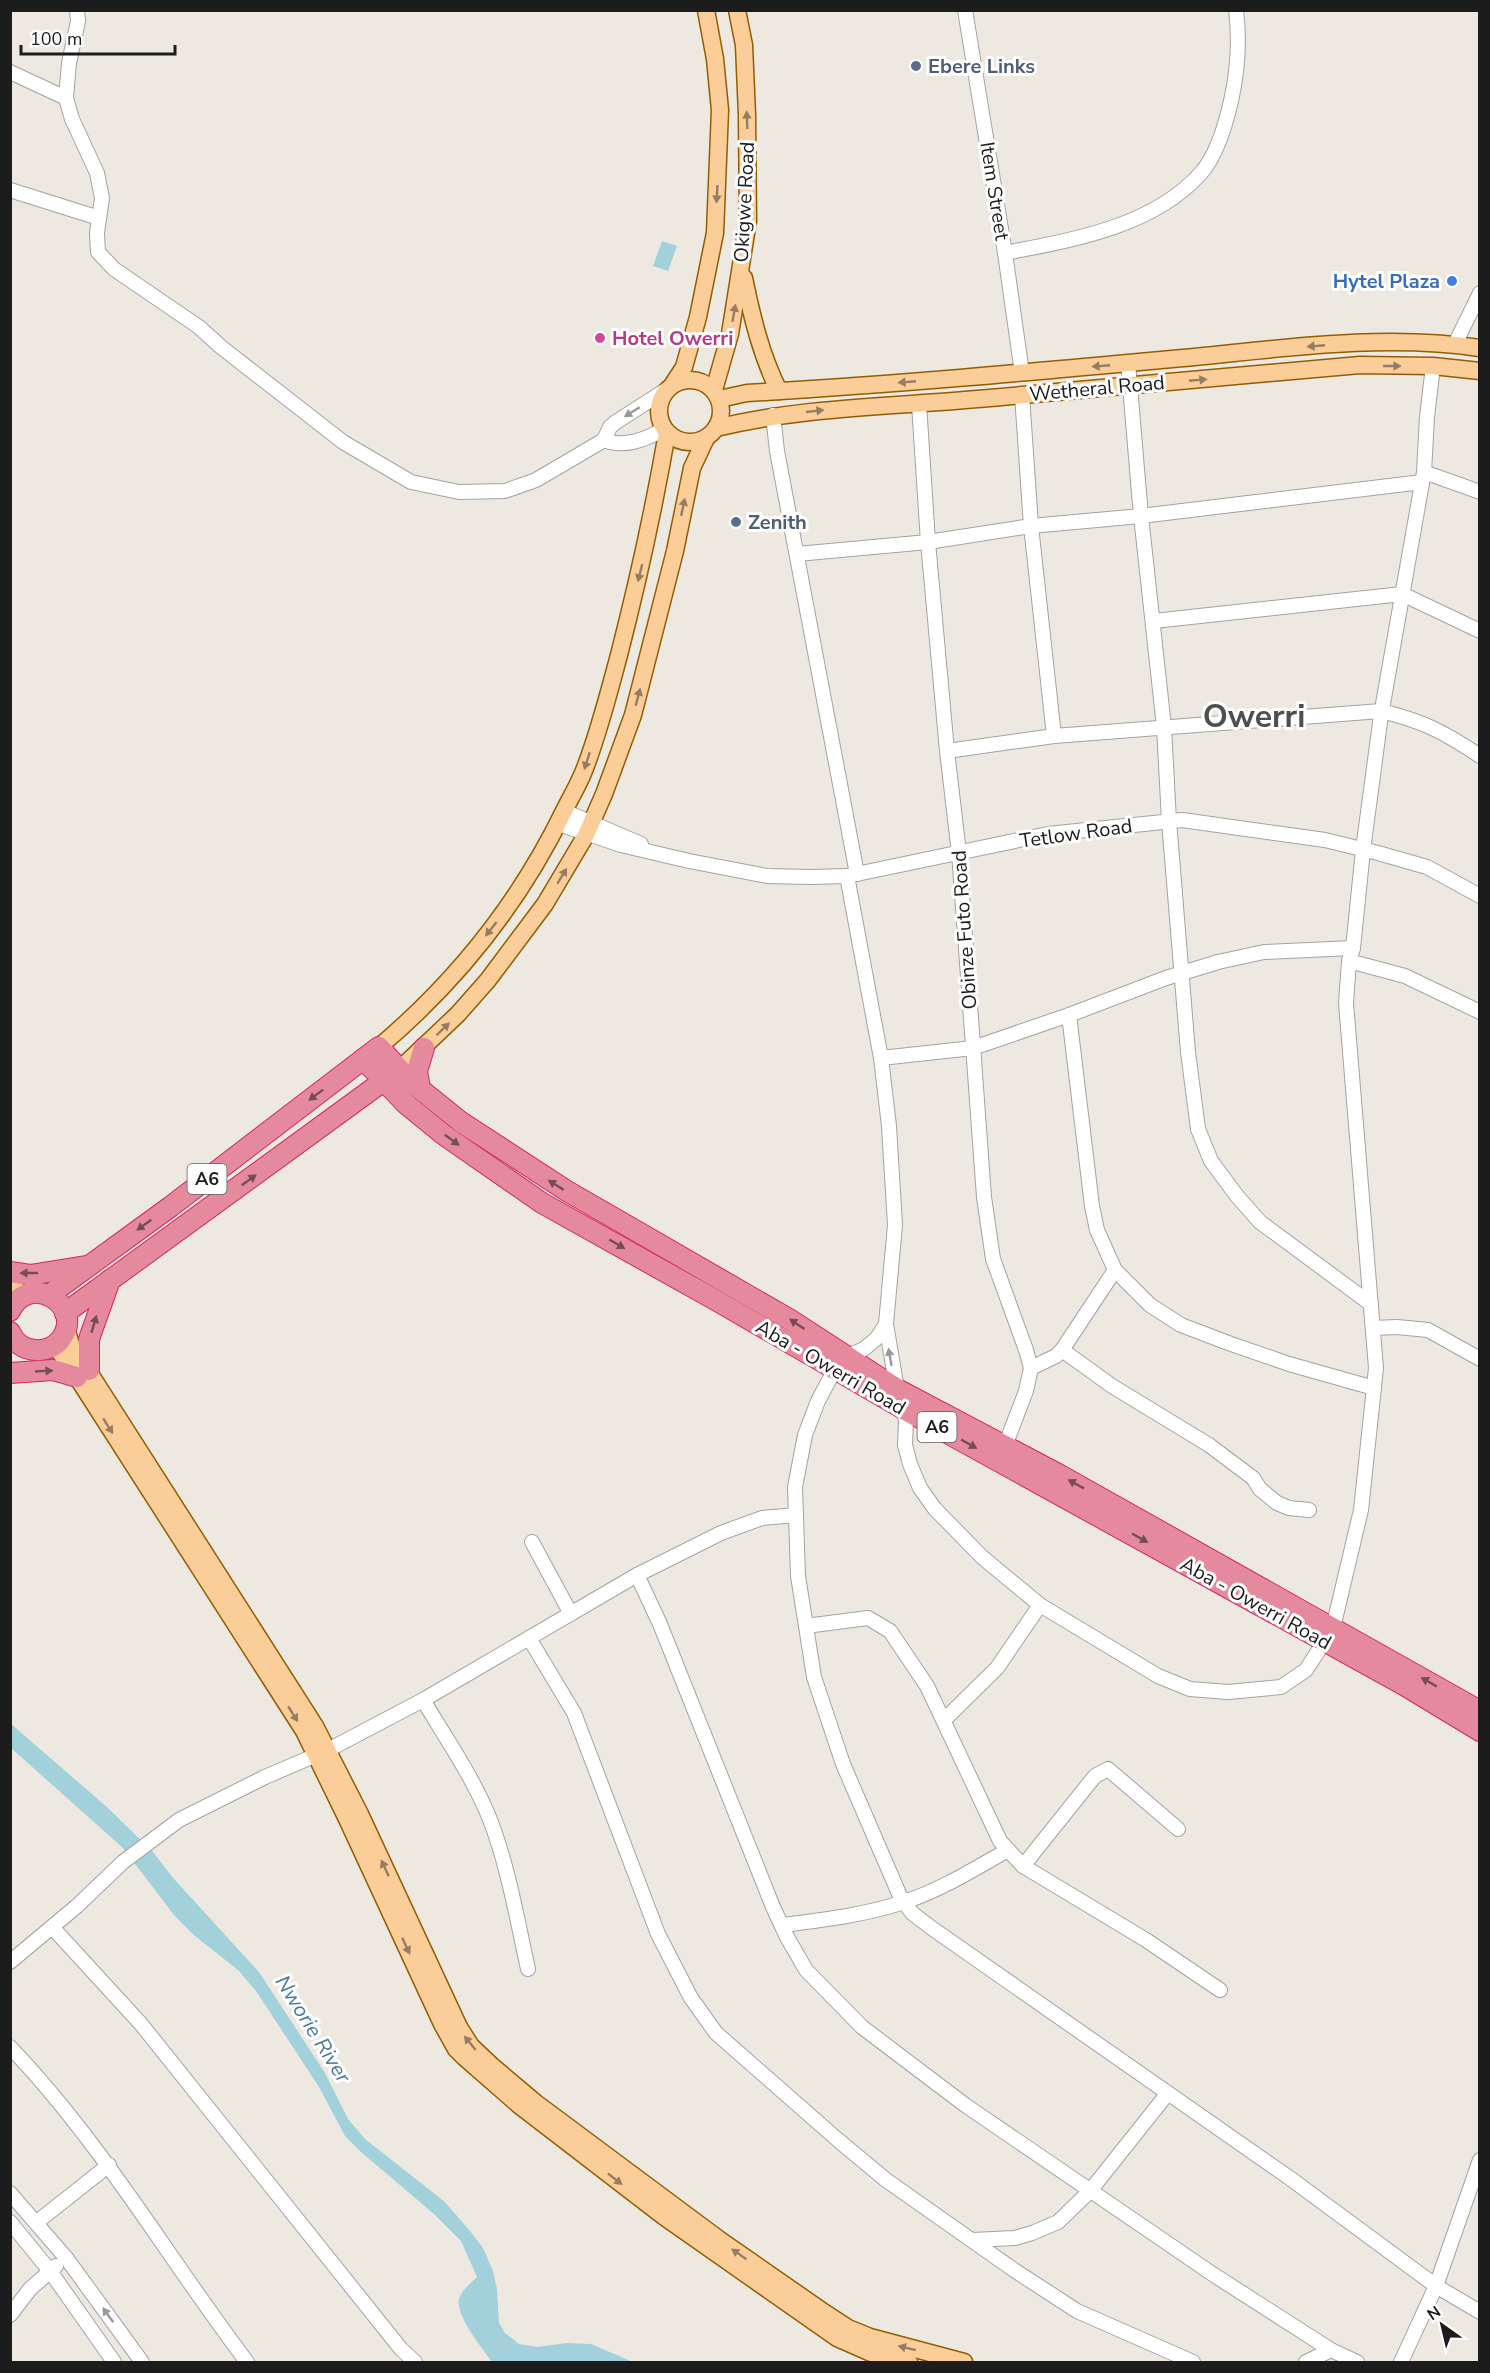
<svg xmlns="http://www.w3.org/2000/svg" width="1490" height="2373" font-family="'Nunito Sans',sans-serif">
<rect width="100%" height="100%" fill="#ede9e1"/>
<g fill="#a2d0db">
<path d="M662,241L677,246L668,271L653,266Z"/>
<path d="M10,1723L108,1808L153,1852L174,1879L259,1972L325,2073L348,2119L365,2139L445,2202L470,2231L483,2248L493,2271L497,2289L499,2323L505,2333L519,2344L538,2347L566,2343L591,2344L633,2362H492C483,2349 455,2315 459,2299C462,2290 471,2283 477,2277L461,2241L434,2214L361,2152L345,2136L319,2087L256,1991L238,1970L195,1936L174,1915L123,1848L11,1748Z"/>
</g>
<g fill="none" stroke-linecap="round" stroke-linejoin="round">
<g stroke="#a3a3a3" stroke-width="16">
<g id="minor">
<path d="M77,10L78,21L69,63L66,98L72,119L97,173L102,198L97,233L98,252L114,269L199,327L221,347L343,442L411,482L459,492L505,491L536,480L604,440L610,427L616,422L666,390"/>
<path d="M965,10L1005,253L1022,373"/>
<path d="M10,72L66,98"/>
<path d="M10,190L99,218"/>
<path d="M1005,253C1072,240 1153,227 1201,173C1216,156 1226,123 1231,101C1238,70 1240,42 1236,10"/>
<path d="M1455,344L1480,293"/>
<path d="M1128,363L1141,516L1164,727L1169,821L1188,1052L1198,1129L1211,1161L1237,1196L1260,1222L1371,1304"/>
<path d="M1022,395L1031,526L1054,736"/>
<path d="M919,404L928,542L947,751L959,853L984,1197L993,1259L1026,1350L1031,1368L1026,1391L1005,1446"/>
<path d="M773,415L777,451L857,874"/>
<path d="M604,440C623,448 646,440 663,429"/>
<path d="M1424,472L1480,492"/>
<path d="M797,554L928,542L1031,526L1141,516L1422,482"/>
<path d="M1154,621L1402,594L1480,631"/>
<path d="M947,751L1054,736L1381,711C1423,721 1444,732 1480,756"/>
<path d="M564,811L641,844"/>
<path d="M559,824L621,845L689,861L767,876L810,877L847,876L1048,834L1182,820L1325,840L1378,853L1427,867L1480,896"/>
<path d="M847,876L881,1058L889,1126L895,1225L886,1324L897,1389L906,1420L905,1445L910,1464L920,1488L935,1509L982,1557L1040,1605L1158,1676L1190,1689L1228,1692L1281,1687L1306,1670L1333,1628L1361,1510L1376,1368L1346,1003L1349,961L1353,948L1363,850L1381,715L1424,472L1427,417L1433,366"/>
<path d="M1349,961L1405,976L1480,1012"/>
<path d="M1069,1015L1092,1206L1097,1230L1115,1270L1150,1305L1181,1325L1231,1344L1289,1364L1374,1388"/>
<path d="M881,1058L973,1048L1069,1015L1166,978L1218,962L1264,952L1353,948"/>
<path d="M886,1324L877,1338L864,1349L846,1357L835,1369L818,1401L805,1435L795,1487L798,1576L814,1677L843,1764L900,1896L912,1913L933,1929L1291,2179L1436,2286L1480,2312"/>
<path d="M1373,1328L1397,1327L1428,1330L1480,1359"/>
<path d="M1062,1350L1112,1386L1209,1445L1253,1478L1260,1489L1277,1503L1289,1508L1309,1510"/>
<path d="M1031,1368L1056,1356L1062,1350L1115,1270"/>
<path d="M532,1542L571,1614"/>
<path d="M637,1575L660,1624L773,1907L787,1937L806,1970L862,2027L965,2105L1214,2275L1331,2350"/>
<path d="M806,1626L868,1618L890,1631L927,1686L1000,1841L1023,1866L1146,1940L1220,1990"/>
<path d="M529,1638L574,1713L658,1934L691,1998L716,2033L838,2140L886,2180L1014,2270L1077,2311L1193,2362"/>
<path d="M423,1700C446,1738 472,1776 489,1817C508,1865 517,1919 528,1969"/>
<path d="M944,1720L997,1668L1040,1605"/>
<path d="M1023,1866L1095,1776L1108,1769L1178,1829"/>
<path d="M782,1925C822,1920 865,1915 904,1902C941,1890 974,1869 1008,1850"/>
<path d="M52,1927L141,2024L401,2349L415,2362"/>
<path d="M10,1962L77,1906L123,1862L179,1820L265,1777L328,1750L423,1700L637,1575L721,1533L762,1518L796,1515"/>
<path d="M10,2047C102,2143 168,2258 247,2362"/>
<path d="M10,2193L67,2259L142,2362"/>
<path d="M10,2222L50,2271L114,2362"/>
<path d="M37,2222L109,2165"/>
<path d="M972,2240L1015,2238L1032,2233L1058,2222L1090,2191L1168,2093"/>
<path d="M10,2315L30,2289L56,2266"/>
<path d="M1306,2362L1331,2350L1357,2362"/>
<path d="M1401,2362L1436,2286L1480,2160"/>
</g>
</g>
<g stroke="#925e02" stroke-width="19">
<g id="major">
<path d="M744,278C752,317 761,355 779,391"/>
<circle cx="690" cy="411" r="31"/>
<path d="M673,384L684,367L698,317L715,233L720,110L715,59L706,10"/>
<path d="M714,390L730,334L748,221L747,115L744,45L737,10"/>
<path d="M719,399L747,393C889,385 1031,372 1172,359C1273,350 1378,333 1480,348"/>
<path d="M716,428C798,408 882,407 965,400C1097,389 1229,377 1360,365L1433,366L1480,371"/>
<path d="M379,1047C457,981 521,900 565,809C572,795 580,782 585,768C599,732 609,692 619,655C638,581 654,508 667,433"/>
<path d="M400,1069L458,1014L488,980L545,904L586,835L604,794L633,715L675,551L692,468L706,438"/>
<path d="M10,1286L25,1295"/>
<path d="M66,1329L71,1344L315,1726L360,1814L459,2027L471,2046L491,2065L536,2103L720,2240L825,2313L848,2328L870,2337L964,2362"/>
<path d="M50,1348H57L77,1377L304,1731L347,1819L442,2024L456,2049L464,2057L520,2106L663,2216L837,2338L871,2353L909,2362"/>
</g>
</g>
<g stroke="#d42667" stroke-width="22">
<g id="highway">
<path d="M363,1059L406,1104L444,1135L542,1203L719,1302L902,1408L1404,1685L1480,1731"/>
<path d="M420,1089L417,1071L424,1048"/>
<path d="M10,1272L30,1275L86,1266"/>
<path d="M49,1295L170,1207L379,1047L410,1081L461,1122L567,1191L789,1319L897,1389L1060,1475L1480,1711"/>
<path d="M10,1311C28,1271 86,1305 61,1339C55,1347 45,1351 36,1350C24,1350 15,1343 10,1332"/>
<path d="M65,1313L393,1074"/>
<path d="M89,1370V1339L110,1280"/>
<path d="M10,1373L53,1370L77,1377"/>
</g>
</g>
<use href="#minor" stroke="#fff" stroke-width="14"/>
<use href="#major" stroke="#facd99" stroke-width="16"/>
<use href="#highway" stroke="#e5899d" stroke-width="20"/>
</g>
<defs><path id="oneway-solid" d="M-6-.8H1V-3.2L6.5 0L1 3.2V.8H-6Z" transform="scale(1.5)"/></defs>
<g fill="#967d61">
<use href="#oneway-solid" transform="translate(747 120) rotate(-92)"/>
<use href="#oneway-solid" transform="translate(717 194) rotate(93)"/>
<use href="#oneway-solid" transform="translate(734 313) rotate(-80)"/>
<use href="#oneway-solid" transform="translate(1316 346) rotate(175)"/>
<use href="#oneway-solid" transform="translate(1101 366) rotate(175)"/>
<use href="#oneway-solid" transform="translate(1392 366)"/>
<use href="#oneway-solid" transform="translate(1198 380) rotate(-5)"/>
<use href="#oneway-solid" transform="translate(907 382) rotate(175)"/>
<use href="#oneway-solid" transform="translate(815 411) rotate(-6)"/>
<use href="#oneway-solid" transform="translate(683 507) rotate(-78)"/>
<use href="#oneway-solid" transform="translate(640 573) rotate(104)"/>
<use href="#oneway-solid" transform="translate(638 697) rotate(-75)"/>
<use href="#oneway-solid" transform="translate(587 761) rotate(108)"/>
<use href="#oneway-solid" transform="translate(562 876) rotate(-59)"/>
<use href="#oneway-solid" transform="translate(491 929) rotate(128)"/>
<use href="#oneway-solid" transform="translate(443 1029) rotate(-44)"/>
<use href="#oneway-solid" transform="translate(108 1426) rotate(58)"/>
<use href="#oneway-solid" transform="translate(293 1714) rotate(58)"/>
<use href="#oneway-solid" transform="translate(385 1868) rotate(-115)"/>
<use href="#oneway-solid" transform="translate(406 1946) rotate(65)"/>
<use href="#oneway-solid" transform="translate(470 2043) rotate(-129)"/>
<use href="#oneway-solid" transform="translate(615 2179) rotate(38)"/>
<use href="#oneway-solid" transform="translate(739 2254) rotate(-145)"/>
<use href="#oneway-solid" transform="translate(907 2348) rotate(-166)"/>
</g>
<g fill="#999">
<use href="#oneway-solid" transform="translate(632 412) rotate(148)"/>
<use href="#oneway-solid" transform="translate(890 1357) rotate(-100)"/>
<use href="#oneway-solid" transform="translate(108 2315) rotate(-126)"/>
</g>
<g fill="#764d56">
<use href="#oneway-solid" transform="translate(316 1095) rotate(143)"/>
<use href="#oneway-solid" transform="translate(452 1140) rotate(36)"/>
<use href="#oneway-solid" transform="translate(249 1180) rotate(-36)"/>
<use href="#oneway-solid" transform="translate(556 1185) rotate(-148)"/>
<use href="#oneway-solid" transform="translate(144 1225) rotate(144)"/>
<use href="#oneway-solid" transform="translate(617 1244) rotate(30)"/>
<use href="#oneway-solid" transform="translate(29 1273) rotate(-180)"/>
<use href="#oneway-solid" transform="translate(94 1324) rotate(-74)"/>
<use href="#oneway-solid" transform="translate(797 1324) rotate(-146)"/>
<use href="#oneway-solid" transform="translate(44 1371) rotate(-3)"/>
<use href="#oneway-solid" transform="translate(969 1444) rotate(29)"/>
<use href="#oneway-solid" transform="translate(1076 1484) rotate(-151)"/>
<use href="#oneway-solid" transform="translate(1140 1538) rotate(29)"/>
<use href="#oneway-solid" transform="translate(1429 1682) rotate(-150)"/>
</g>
<g fill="#5c6f8a" stroke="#fff" stroke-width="2">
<circle cx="916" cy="66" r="6"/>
<circle cx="736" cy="522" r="6"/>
</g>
<circle fill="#3f7fe0" stroke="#fff" stroke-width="2" cx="1452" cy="281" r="6"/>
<circle fill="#d1479c" stroke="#fff" stroke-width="2" cx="600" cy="338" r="6"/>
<g text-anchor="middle" stroke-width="6" stroke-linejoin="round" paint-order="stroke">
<g fill="#fff" stroke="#606060" stroke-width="1.5">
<rect x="187.5" y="1164" width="39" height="30" rx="4.5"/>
<rect x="917.5" y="1412" width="39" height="30" rx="4.5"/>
</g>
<g font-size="18" font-weight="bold" fill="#1c1c1c">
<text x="207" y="1185">A6</text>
<text x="937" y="1433">A6</text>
</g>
<g font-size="20" font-weight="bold" fill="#4e5e75" stroke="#fff" text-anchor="start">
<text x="928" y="73">Ebere Links</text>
<text x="748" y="529">Zenith</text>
</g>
<g font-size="20" fill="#1c1c1c" stroke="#fff">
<text transform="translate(995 191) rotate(81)" y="7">Item Street</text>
<text transform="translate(744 202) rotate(-87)" y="7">Okigwe Road</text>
<text transform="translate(1097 388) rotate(-5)" y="7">Wetheral Road</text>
<text transform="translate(1076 833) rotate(-8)" y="7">Tetlow Road</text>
<text transform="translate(964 930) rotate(-94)" y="7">Obinze Futo Road</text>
<text transform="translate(831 1367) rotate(30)" y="7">Aba - Owerri Road</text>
<text transform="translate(1256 1603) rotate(29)" y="7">Aba - Owerri Road</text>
</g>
<g font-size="20" font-weight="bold" fill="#366cbe" stroke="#fff" text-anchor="end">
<text x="1440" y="288">Hytel Plaza</text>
</g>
<g font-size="20" font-weight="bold" fill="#b23c85" stroke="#fff" text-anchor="start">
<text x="612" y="345">Hotel Owerri</text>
</g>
<g font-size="21" font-style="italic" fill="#4778a1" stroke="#fff">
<text transform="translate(313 2029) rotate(58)" y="7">Nworie River</text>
</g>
<g font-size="32" font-weight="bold" fill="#4f4f4f" stroke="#fff">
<text x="1254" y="727">Owerri</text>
</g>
</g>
<rect width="1490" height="2373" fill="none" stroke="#1c1c1c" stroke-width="24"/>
<g transform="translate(1442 2325) rotate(326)" stroke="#ffffff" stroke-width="4.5" paint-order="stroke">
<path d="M0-4.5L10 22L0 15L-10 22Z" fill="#1c1c1c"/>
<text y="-9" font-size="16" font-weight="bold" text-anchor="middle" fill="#1c1c1c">N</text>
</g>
<path d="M21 45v9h154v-9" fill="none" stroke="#1c1c1c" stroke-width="3"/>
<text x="30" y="45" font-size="18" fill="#1c1c1c" stroke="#ffffff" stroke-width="4.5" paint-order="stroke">100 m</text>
</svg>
